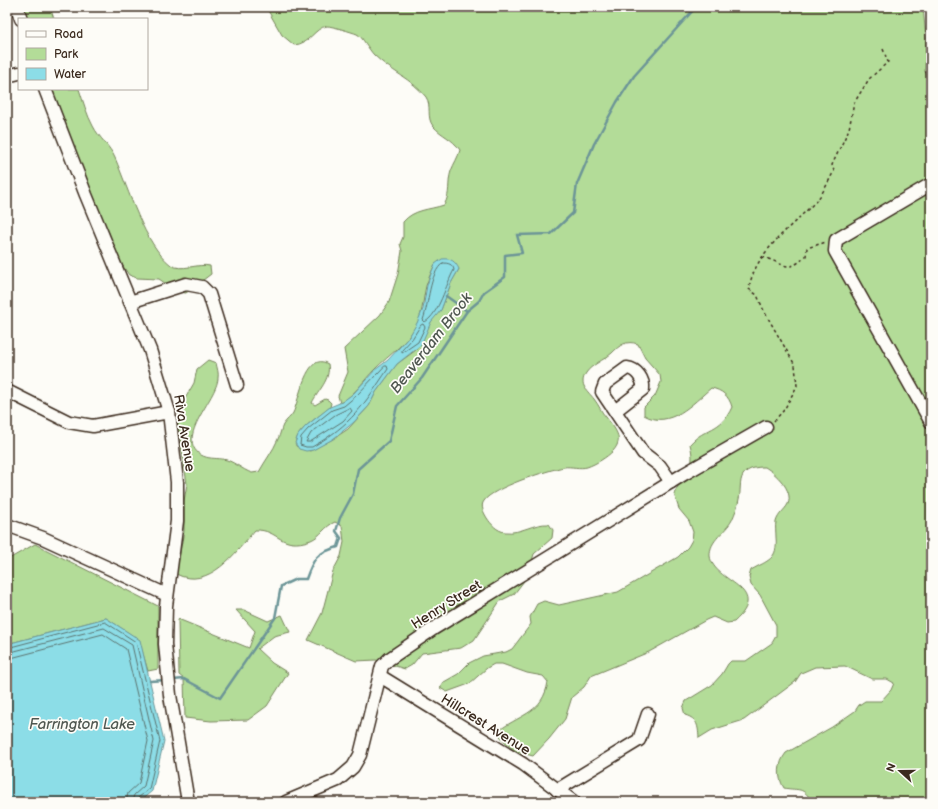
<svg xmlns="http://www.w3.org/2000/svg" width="938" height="809" font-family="'Balsamiq Sans',sans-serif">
<rect width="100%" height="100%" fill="#fdfcf7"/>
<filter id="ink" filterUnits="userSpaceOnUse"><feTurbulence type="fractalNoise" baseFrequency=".025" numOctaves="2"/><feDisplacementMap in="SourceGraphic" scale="8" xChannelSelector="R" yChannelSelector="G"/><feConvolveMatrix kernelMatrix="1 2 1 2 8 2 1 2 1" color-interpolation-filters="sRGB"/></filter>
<g filter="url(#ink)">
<g fill="#b3dc98" stroke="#77835b">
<path d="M22,7H50L54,19H25Z"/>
<path d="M266,7H923L926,38L925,72L931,78V802H812C803,786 799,791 784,788C777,777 778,763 786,753L832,727L855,711L859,705L865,701H881L891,690L894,683L887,679H872L845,666L815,667L801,673L795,682L744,720L712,730L699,738C698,726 698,719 685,715L683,708L686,701L712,685L722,674L728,664L731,661H746L772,643L776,636V625L760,595L751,585L749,577L751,570C768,560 778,560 776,537C776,532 775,526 776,522C778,514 785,510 788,504C794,490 775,473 765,467C757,467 748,468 743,475C739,482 741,492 739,499C738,506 735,513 732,520C726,532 709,540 710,556C713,583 773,587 734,622L727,623L713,617L706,620L649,652L591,676L584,687L572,697L565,719L549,739L533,756C514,751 513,751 500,736L501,729C522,714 543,712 548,682L543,676L527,673L502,664H494L487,668L469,684L447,692L440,688L444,682L458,674L469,663L483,656L506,652L512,649L531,624L530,617L537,604L544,601L559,605L618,592L678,557L688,547L692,540L693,532L689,521L679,509L674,494C684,472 697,471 690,444C705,427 721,432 732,407C729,396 722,390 711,388C693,403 670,430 644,415V407L655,396L661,382L660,375L645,358L638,344C626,340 620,345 612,353C604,360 591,365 586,373C578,385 588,391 594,399C599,405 601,412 606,417C614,428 625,438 613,451C607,457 596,464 587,467C580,469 571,466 564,467C548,470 492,488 484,501C480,506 484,513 487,518C491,524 497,531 505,532C521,534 533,523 549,524L553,530L552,538L534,554L527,577L514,594L500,601L474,640L461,648L422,653L412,665L405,669L376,660L356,661L308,640L322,613L333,571L341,556L344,542L342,526L335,522C325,526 321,536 311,540C280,551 279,529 255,530C236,552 209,591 176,574L184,531V501L187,484L178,425L179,409L194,383L197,369L208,360L216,363C217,368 219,373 218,378C217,399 174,438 201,455C208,459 215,458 222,459C233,460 242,470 252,473L259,472C265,461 273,451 278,439C280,435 281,429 283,425C286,420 291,417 293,413C299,402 306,350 328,364C331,380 318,390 312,403L315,405L325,399L328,400L331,403L330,407C320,417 293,430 296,446L310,451L333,439L348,429L369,406L376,392L397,364L416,350L433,318L441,310L451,283L459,269L435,264C432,271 428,279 426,286C423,299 423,310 418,322C409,342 390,354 375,369C363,381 355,395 340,403L338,396L348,372L344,349L380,315L389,302L398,274L402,251L400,244L403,237V222C414,209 429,210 444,205C451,194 447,183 451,171C454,163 458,158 460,150C452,138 442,136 433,126C426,117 432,106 426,97C412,79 390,71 374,55C369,50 362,36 357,34C352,32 332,26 327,26C314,28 310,44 294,45L282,35Z"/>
<path d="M49,89H79C83,101 87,115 93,126C99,138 110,146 115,158C129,190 144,244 171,265C181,272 198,263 210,266L211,274L186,293L178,292L159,279L137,278L129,275L116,256L109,233L98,213Z"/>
<path d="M35,544L158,606V669L148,671L139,640L106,618L7,644V560Z"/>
<path d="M236,610H244L268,621L282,615L290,632L274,636L257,649L272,663L288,673L267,706L248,720L211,721L185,718L184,679L179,675L178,619L249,648L255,631Z"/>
</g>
<g fill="#8cdde7" stroke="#6c9597">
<path d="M442,259C451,258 455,261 459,269L451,283L441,310L431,322L421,345L397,364L376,392L369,406L353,423L333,439L313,450L306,451L299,449L295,443L298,435L306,426L330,407L342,402L354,393L375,370L388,360L409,337L417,323L423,309L427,285L432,271L435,264Z"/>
<path d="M106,618L140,640L164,741L152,791L139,802H7V644Z"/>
</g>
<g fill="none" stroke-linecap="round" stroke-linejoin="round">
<g stroke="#5b726e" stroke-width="1">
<path d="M443,263C448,263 453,264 454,270C446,284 439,314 425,322L423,320C429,304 429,273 443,263Z"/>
<path d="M421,325L423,324L425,327L418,342L402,353V350L412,339Z"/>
<path d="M385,366H387L388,369C363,406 352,424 312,447H306L300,445L301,437L308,429L332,410L344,406L356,396Z"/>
<path d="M350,408L352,411L343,421L310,442H306L311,433L335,415Z"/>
<path d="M7,648L105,622L136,642L160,741L149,789L138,798L137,802"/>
<path d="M7,653L104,628L132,645L154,741L144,786L134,795L132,802"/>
<path d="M7,659L103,634L126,649L148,741L139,783L128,793L126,802"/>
</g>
<g stroke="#6c9597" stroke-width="2.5">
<path d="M446,296L467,311"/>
<path d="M173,680L184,679L220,698L275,618L281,586L296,579H306C313,559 316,553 338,547L341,538L336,531L340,518L353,494L358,469L389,441L397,406L422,378L467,311L479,301L484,292L505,277V255L522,253L517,235L551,234L573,213L577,184L594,144L617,102L634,76L696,7"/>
<path d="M150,681L166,680"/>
</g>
<g stroke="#3b2a1e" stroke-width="15">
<g id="minor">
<path d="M17,7L21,19"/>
<path d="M7,76L19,73"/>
<path d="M45,89L86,195L150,350L169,412L177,482V521L166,606L165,644L170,695L188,802"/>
<path d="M931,184L836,240L835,251L931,422"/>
<path d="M130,302L186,284L202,287L209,294L237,385"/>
<path d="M7,391L69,422L93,426L169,412"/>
<path d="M615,411L643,389C644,380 637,369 627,368L605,384L602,392L643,453L660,466L671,482"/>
<path d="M7,525L43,538L167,595"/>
<path d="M380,676L523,764L574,802"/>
<path d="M557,790L639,740L648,714"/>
<path d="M286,802L338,780L353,767L360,755L382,666L389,659L433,629L684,474L766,427"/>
</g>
</g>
<g stroke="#3b2a1e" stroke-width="1.5" stroke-dasharray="3 3" stroke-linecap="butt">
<path d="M762,257C783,262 787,275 806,256L807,248L826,242"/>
<path d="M774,421L784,410L797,386L795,365L764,311L757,295L749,289C754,252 792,227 817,200C824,192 829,180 834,171L832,165L849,129L854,103L869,79L888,62L883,49"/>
</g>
<use href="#minor" stroke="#fdfcf7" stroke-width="12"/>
</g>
</g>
<g text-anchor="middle" stroke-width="3.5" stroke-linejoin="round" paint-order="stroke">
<g font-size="14" fill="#3b2a1e" stroke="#fdfcf7">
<text transform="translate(185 433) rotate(81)" y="5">Riva Avenue</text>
<text transform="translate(446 604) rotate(-32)" y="5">Henry Street</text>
<text transform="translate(486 724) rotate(32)" y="5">Hillcrest Avenue</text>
</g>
<g font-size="15" font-style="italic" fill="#4f5750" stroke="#fdfcf7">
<text transform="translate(431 343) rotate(-52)" y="5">Beaverdam Brook</text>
<text x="82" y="729">Farrington Lake</text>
</g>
</g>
<rect width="938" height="809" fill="none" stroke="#fdfcf7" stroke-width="24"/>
<rect x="12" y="12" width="914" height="785" fill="none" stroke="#3b2a1e" stroke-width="1.5" filter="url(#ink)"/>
<rect x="18" y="18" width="130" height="72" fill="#fdfcf7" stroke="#afa8a0"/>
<rect x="26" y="31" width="20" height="6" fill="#fdfcf7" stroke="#afa8a0"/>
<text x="54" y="38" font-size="12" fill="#3b2a1e">Road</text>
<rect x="26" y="48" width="20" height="12" fill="#b3dc98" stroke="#afa8a0"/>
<text x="54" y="58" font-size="12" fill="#3b2a1e">Park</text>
<rect x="26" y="68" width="20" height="12" fill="#8cdde7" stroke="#afa8a0"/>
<text x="54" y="78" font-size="12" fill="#3b2a1e">Water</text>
<g transform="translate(900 771) rotate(291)" stroke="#fdfcf7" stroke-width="3" paint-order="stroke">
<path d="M0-3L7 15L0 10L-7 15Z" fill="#3b2a1e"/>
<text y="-6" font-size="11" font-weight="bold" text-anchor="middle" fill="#3b2a1e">N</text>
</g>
</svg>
